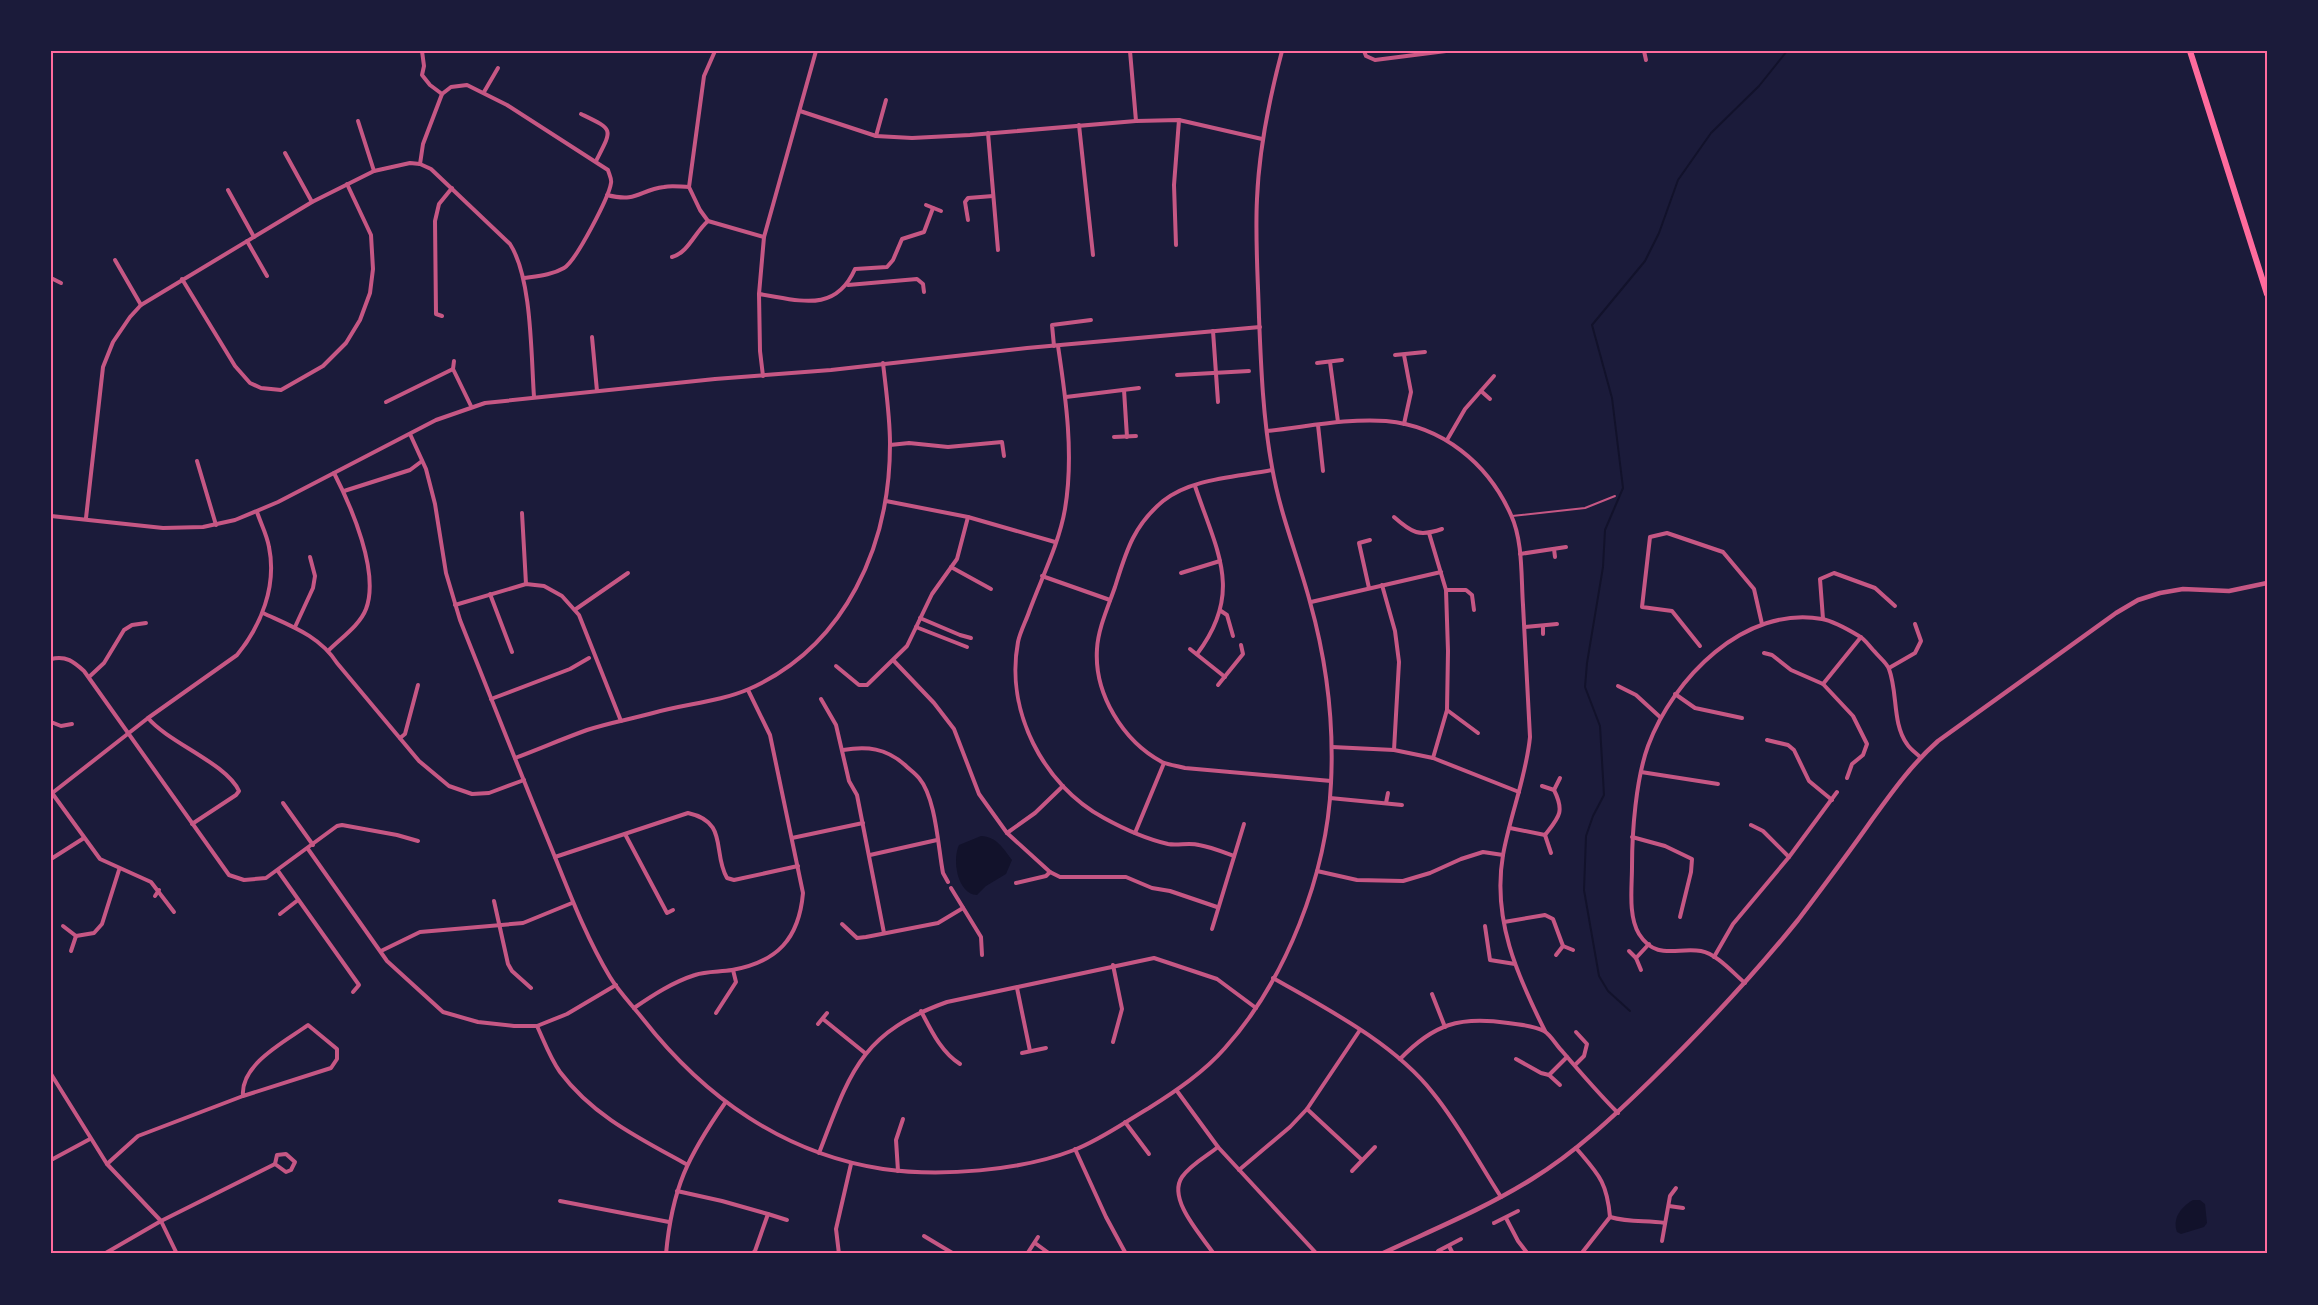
<svg xmlns="http://www.w3.org/2000/svg" width="2318" height="1305" font-family="Barlow,sans-serif">
<rect width="100%" height="100%" fill="#1b1b3a"/>
<g fill="#12122b">
<path d="M981,836C997,837 1003,848 1012,860L1006,874L986,886L977,895C957,894 952,859 959,845Z"/>
<path d="M2193,1200H2200L2205,1204L2207,1223L2204,1227L2181,1234L2177,1232C2172,1218 2181,1207 2193,1200Z"/>
</g>
<g fill="none" stroke-linecap="round" stroke-linejoin="round">
<path stroke="#12122b" stroke-width="2" d="M1630,1011L1608,991L1599,976L1584,890L1586,836L1593,816L1604,795L1600,726L1585,687L1587,663L1603,567L1605,530L1623,488L1612,398L1592,325L1645,261L1659,233L1678,180L1711,133L1759,86L1787,51"/>
<path stroke="#c65784" stroke-width="2" d="M1512,516L1585,508L1615,496"/>
<g stroke="#c65784" stroke-width="4">
<path d="M422,51L424,66L422,75L430,85L442,94"/>
<path d="M715,51L704,76L689,187L700,210L708,221L764,237"/>
<path d="M1130,51L1136,121"/>
<path d="M1364,51L1366,56L1375,60L1446,51"/>
<path d="M1644,51L1646,60"/>
<path d="M484,92L498,68"/>
<path d="M800,111L876,136L912,138L970,135L1136,121L1179,120L1262,139"/>
<path d="M581,114C614,130 613,128 596,161"/>
<path d="M358,121L374,171"/>
<path d="M1079,125L1093,255"/>
<path d="M988,133L998,250"/>
<path d="M876,136L886,100"/>
<path d="M285,153L312,202"/>
<path d="M420,164L423,144L442,94L451,87L467,85L507,105L608,170C609,174 612,179 611,183C609,197 576,261 564,268C552,275 538,276 524,278"/>
<path d="M228,190L254,237"/>
<path d="M607,195C638,203 639,190 664,187C672,185 681,187 689,187"/>
<path d="M926,205L941,211"/>
<path d="M968,220L965,202L968,198L993,196"/>
<path d="M247,241L267,276"/>
<path d="M1176,245L1174,185L1179,120"/>
<path d="M672,257C688,253 695,232 708,221"/>
<path d="M115,260L141,305"/>
<path d="M51,278L61,283"/>
<path d="M182,279L235,366L250,383L261,388L281,390L323,366L346,343L360,320L370,293L373,269L371,235L347,184"/>
<path d="M848,285L917,279L923,284L924,292"/>
<path d="M759,294C799,300 835,314 855,269L887,267L893,260L902,239L924,232L933,208"/>
<path d="M442,316L436,314L435,221L439,204L452,188"/>
<path d="M1213,331L1218,402"/>
<path d="M592,337L597,391"/>
<path d="M1054,346L1052,325L1091,320"/>
<path d="M1058,346C1066,399 1074,455 1065,509C1059,544 1041,579 1029,612C1026,621 1020,632 1018,642C1005,711 1043,785 1104,818C1124,829 1146,839 1168,844C1178,846 1189,842 1199,845C1211,847 1223,852 1234,856"/>
<path d="M1395,355L1425,352"/>
<path d="M1404,355L1411,392L1404,424"/>
<path d="M454,361L453,369L471,406"/>
<path d="M1330,362L1338,422"/>
<path d="M1317,363L1342,360"/>
<path d="M1177,375L1249,371"/>
<path d="M763,376L760,351L759,294L764,237L816,51"/>
<path d="M1124,390L1127,437"/>
<path d="M1481,391L1490,399"/>
<path d="M1066,397L1139,388"/>
<path d="M386,402L453,369"/>
<path d="M1318,425L1323,471"/>
<path d="M1267,431C1306,427 1347,418 1386,421C1442,426 1488,463 1511,515C1523,541 1521,576 1523,605C1525,649 1528,693 1530,737C1526,778 1510,815 1503,855C1492,919 1517,975 1545,1031"/>
<path d="M410,434L426,469L435,504L446,573L460,620C489,693 518,767 548,840C567,886 584,934 610,977C619,992 632,1005 643,1019C704,1097 784,1154 883,1169C940,1177 1020,1171 1074,1150C1100,1140 1125,1122 1149,1108C1176,1091 1204,1072 1225,1048C1286,980 1327,874 1331,783C1334,723 1326,659 1310,602C1298,557 1280,514 1272,467C1263,418 1261,367 1259,317C1258,278 1255,239 1257,199C1259,149 1269,100 1282,51"/>
<path d="M1114,437L1136,436"/>
<path d="M1447,440L1465,409L1494,376"/>
<path d="M890,445L909,443L948,447L1002,442L1004,456"/>
<path d="M197,461L216,525"/>
<path d="M1272,470C1238,477 1191,478 1163,501C1133,526 1126,552 1115,587C1108,607 1098,629 1097,649C1094,694 1123,741 1162,762C1169,765 1177,766 1185,768L1331,781"/>
<path d="M1195,486C1217,552 1244,592 1197,654"/>
<path d="M344,491L410,470L422,461"/>
<path d="M886,501L968,517L1055,542"/>
<path d="M522,513L526,584"/>
<path d="M51,516L163,528L203,527L235,520L278,502L436,420L485,403L715,379L831,370L1027,348L1260,327"/>
<path d="M1394,517C1412,533 1419,537 1442,529"/>
<path d="M86,518L103,367L113,342L130,317L141,305L312,202L374,171L410,163L420,164L431,169L510,244C532,278 531,355 534,397"/>
<path d="M1429,533L1446,590L1448,651L1447,710L1433,758"/>
<path d="M1554,549L1555,557"/>
<path d="M1520,554L1566,547"/>
<path d="M951,567L991,589"/>
<path d="M1181,573L1220,561"/>
<path d="M1042,576L1110,600"/>
<path d="M1382,585L1395,631L1399,662L1394,750"/>
<path d="M1369,588L1359,543L1370,540"/>
<path d="M1446,590H1466L1472,595L1474,610"/>
<path d="M490,594L512,652"/>
<path d="M1311,602L1441,572"/>
<path d="M455,605L526,584L544,586L562,596L579,615L621,721"/>
<path d="M576,609L628,573"/>
<path d="M1221,611L1227,615L1233,636"/>
<path d="M263,613C291,626 320,636 337,663L419,761L449,786L472,794L489,793L524,780"/>
<path d="M920,618L960,635L971,638"/>
<path d="M1823,619L1820,579L1834,573L1875,588L1895,606"/>
<path d="M1543,626V634"/>
<path d="M295,627L313,588L315,576L310,557"/>
<path d="M916,627L967,647"/>
<path d="M1525,627L1557,624"/>
<path d="M1700,646L1672,611L1642,607L1650,537L1667,533L1723,552L1754,589L1762,624"/>
<path d="M1190,649L1225,677"/>
<path d="M329,650C341,638 360,625 366,609C380,572 351,506 334,473"/>
<path d="M1764,653L1772,655L1791,670L1823,684L1853,716L1867,744L1863,755L1852,764L1847,778"/>
<path d="M51,659C66,655 74,662 84,671L229,875L244,880L266,878L337,826L342,825L397,835L418,841"/>
<path d="M894,661L934,703L954,729L979,794L1007,833L1050,872L1060,877H1126L1152,888L1170,891L1217,907"/>
<path d="M836,666L859,685H867L907,646L932,594L957,559L968,517"/>
<path d="M1889,668L1915,653L1921,641L1915,624"/>
<path d="M89,677L104,663L124,630L132,625L146,623"/>
<path d="M1823,684L1861,637"/>
<path d="M1218,685L1243,654L1241,645"/>
<path d="M1618,686L1636,695L1660,717"/>
<path d="M1675,694L1695,708L1742,718"/>
<path d="M491,699L570,669L589,658"/>
<path d="M821,699L836,725L849,781L857,795L884,933"/>
<path d="M1447,710L1478,733"/>
<path d="M148,718C169,743 226,763 239,791L236,795L192,824"/>
<path d="M51,722L61,726L72,724"/>
<path d="M400,738L405,734L418,685"/>
<path d="M1767,740L1788,745L1794,750L1809,781L1832,800"/>
<path d="M1332,747L1394,750L1433,758L1519,792"/>
<path d="M843,750C867,746 886,748 905,765C909,769 915,773 919,778C936,798 938,847 943,873L948,882"/>
<path d="M515,758C539,749 562,739 587,730C608,723 631,719 653,713C684,704 719,702 749,689C846,646 890,545 890,444C890,417 886,390 883,363"/>
<path d="M1641,772L1718,784"/>
<path d="M1554,790L1560,778"/>
<path d="M52,793L100,859L151,882L174,912"/>
<path d="M51,794L148,718L237,655C261,626 277,586 269,547C267,535 261,524 257,512"/>
<path d="M1330,798L1402,805"/>
<path d="M283,803L313,845"/>
<path d="M1386,803L1388,793"/>
<path d="M1751,825L1763,831L1789,857"/>
<path d="M1510,828L1545,835C1559,817 1565,812 1554,790L1542,786"/>
<path d="M1007,833L1035,813L1063,786"/>
<path d="M1135,833L1164,763"/>
<path d="M625,834L667,913L673,910"/>
<path d="M1545,835L1551,853"/>
<path d="M1632,837L1665,846L1692,859L1691,872L1680,917"/>
<path d="M792,838L863,823"/>
<path d="M308,849L387,961L443,1012L478,1022L514,1026H537L567,1014L616,985"/>
<path d="M870,855L937,840"/>
<path d="M555,857L688,813C729,822 712,852 727,878L734,880L798,866"/>
<path d="M51,859L84,838"/>
<path d="M278,871L359,985L353,992"/>
<path d="M1317,871L1357,880L1403,881L1430,873L1461,859L1483,852L1503,855"/>
<path d="M1016,883L1046,876L1050,872"/>
<path d="M951,888L981,937L982,955"/>
<path d="M155,896L159,890"/>
<path d="M494,901L508,964L512,971L531,988"/>
<path d="M280,914L298,900"/>
<path d="M1504,922L1545,915L1553,919L1563,946L1573,950"/>
<path d="M842,924L857,938L866,937L938,923L963,908"/>
<path d="M63,926L76,936L94,933L102,924L119,870"/>
<path d="M1485,926L1490,960L1515,964"/>
<path d="M1212,929L1244,824"/>
<path d="M71,951L76,936"/>
<path d="M381,951L420,932L523,923L572,903"/>
<path d="M1629,951L1636,958L1641,970"/>
<path d="M1556,955L1563,946"/>
<path d="M1714,957L1733,924L1789,857L1837,792"/>
<path d="M1636,958L1649,944"/>
<path d="M1273,978C1327,1009 1394,1043 1433,1093C1459,1125 1479,1163 1501,1197"/>
<path d="M1745,983C1733,973 1717,954 1701,951C1677,947 1656,961 1639,934C1628,916 1632,887 1632,867C1632,831 1636,779 1648,746C1673,679 1744,605 1822,619C1833,621 1849,630 1859,636C1865,639 1870,647 1875,652C1879,657 1887,663 1889,669C1898,693 1892,723 1907,744C1910,749 1916,753 1920,757"/>
<path d="M1017,988L1030,1051"/>
<path d="M1432,994L1445,1027"/>
<path d="M634,1008C653,995 673,982 695,975C706,971 720,972 732,970C777,962 799,939 803,893L770,735L748,690"/>
<path d="M921,1011C931,1030 941,1052 960,1064"/>
<path d="M716,1013L736,982L733,970"/>
<path d="M823,1019L865,1053"/>
<path d="M818,1024L827,1013"/>
<path d="M537,1026C544,1041 550,1058 560,1072C593,1116 639,1138 686,1164"/>
<path d="M1113,1042L1122,1009L1113,965"/>
<path d="M1022,1053L1046,1048"/>
<path d="M1400,1059C1434,1024 1459,1016 1508,1023C1520,1025 1533,1025 1544,1031C1551,1035 1556,1045 1562,1051C1580,1072 1598,1093 1618,1113"/>
<path d="M1516,1059L1541,1073L1549,1075"/>
<path d="M1575,1065L1584,1056L1587,1044L1576,1032"/>
<path d="M51,1074L107,1164L161,1221L177,1254"/>
<path d="M1560,1085L1549,1075L1567,1057"/>
<path d="M1177,1091L1218,1147L1317,1254"/>
<path d="M1307,1109L1362,1160"/>
<path d="M1125,1122L1149,1154"/>
<path d="M1576,1148C1598,1174 1607,1181 1610,1217L1581,1254"/>
<path d="M1075,1149L1106,1217L1126,1254"/>
<path d="M819,1153C850,1073 860,1033 947,1002L1154,958L1217,979L1256,1008"/>
<path d="M286,1154L295,1162L291,1170L286,1172L275,1164L277,1155Z"/>
<path d="M51,1160L90,1139"/>
<path d="M107,1164L138,1136L243,1096L331,1068L337,1059V1049L308,1025C286,1041 240,1064 243,1096"/>
<path d="M1239,1170L1290,1127L1307,1109L1360,1030"/>
<path d="M898,1171L896,1140L903,1119"/>
<path d="M1352,1171L1375,1147"/>
<path d="M677,1191L722,1201L768,1214L755,1251L752,1254"/>
<path d="M560,1201L669,1222"/>
<path d="M1669,1206L1683,1208"/>
<path d="M768,1214L787,1220"/>
<path d="M1610,1217C1631,1223 1645,1220 1665,1223"/>
<path d="M1506,1218L1518,1241L1528,1254"/>
<path d="M1494,1223L1518,1211"/>
<path d="M924,1236L954,1254"/>
<path d="M1662,1241L1670,1196L1676,1188"/>
<path d="M1035,1243L1050,1254"/>
<path d="M1449,1246L1453,1254"/>
<path d="M1438,1251L1461,1239"/>
<path d="M104,1254L161,1221L275,1164"/>
<path d="M666,1254C672,1188 688,1156 725,1103"/>
<path d="M839,1254L836,1229L851,1164"/>
<path d="M1027,1254L1038,1237"/>
<path d="M1214,1254C1201,1235 1167,1199 1182,1177C1191,1164 1207,1156 1218,1147"/>
</g>
<path stroke="#c65784" stroke-width="4.5" d="M1381,1254C1432,1230 1484,1209 1532,1179C1576,1152 1614,1116 1651,1080C1703,1029 1752,977 1798,920C1823,887 1848,854 1871,821C1892,792 1911,765 1938,741L2116,613L2138,600L2160,593L2183,589L2229,591L2267,583"/>
<path stroke="#ff6b9d" stroke-width="6" d="M2190,51L2267,294"/>
</g>
<rect width="2318" height="1305" fill="none" stroke="#1b1b3a" stroke-width="105"/>
<rect x="52" y="52" width="2214" height="1200" fill="none" stroke="#ff6b9d" stroke-width="2"/>
</svg>
